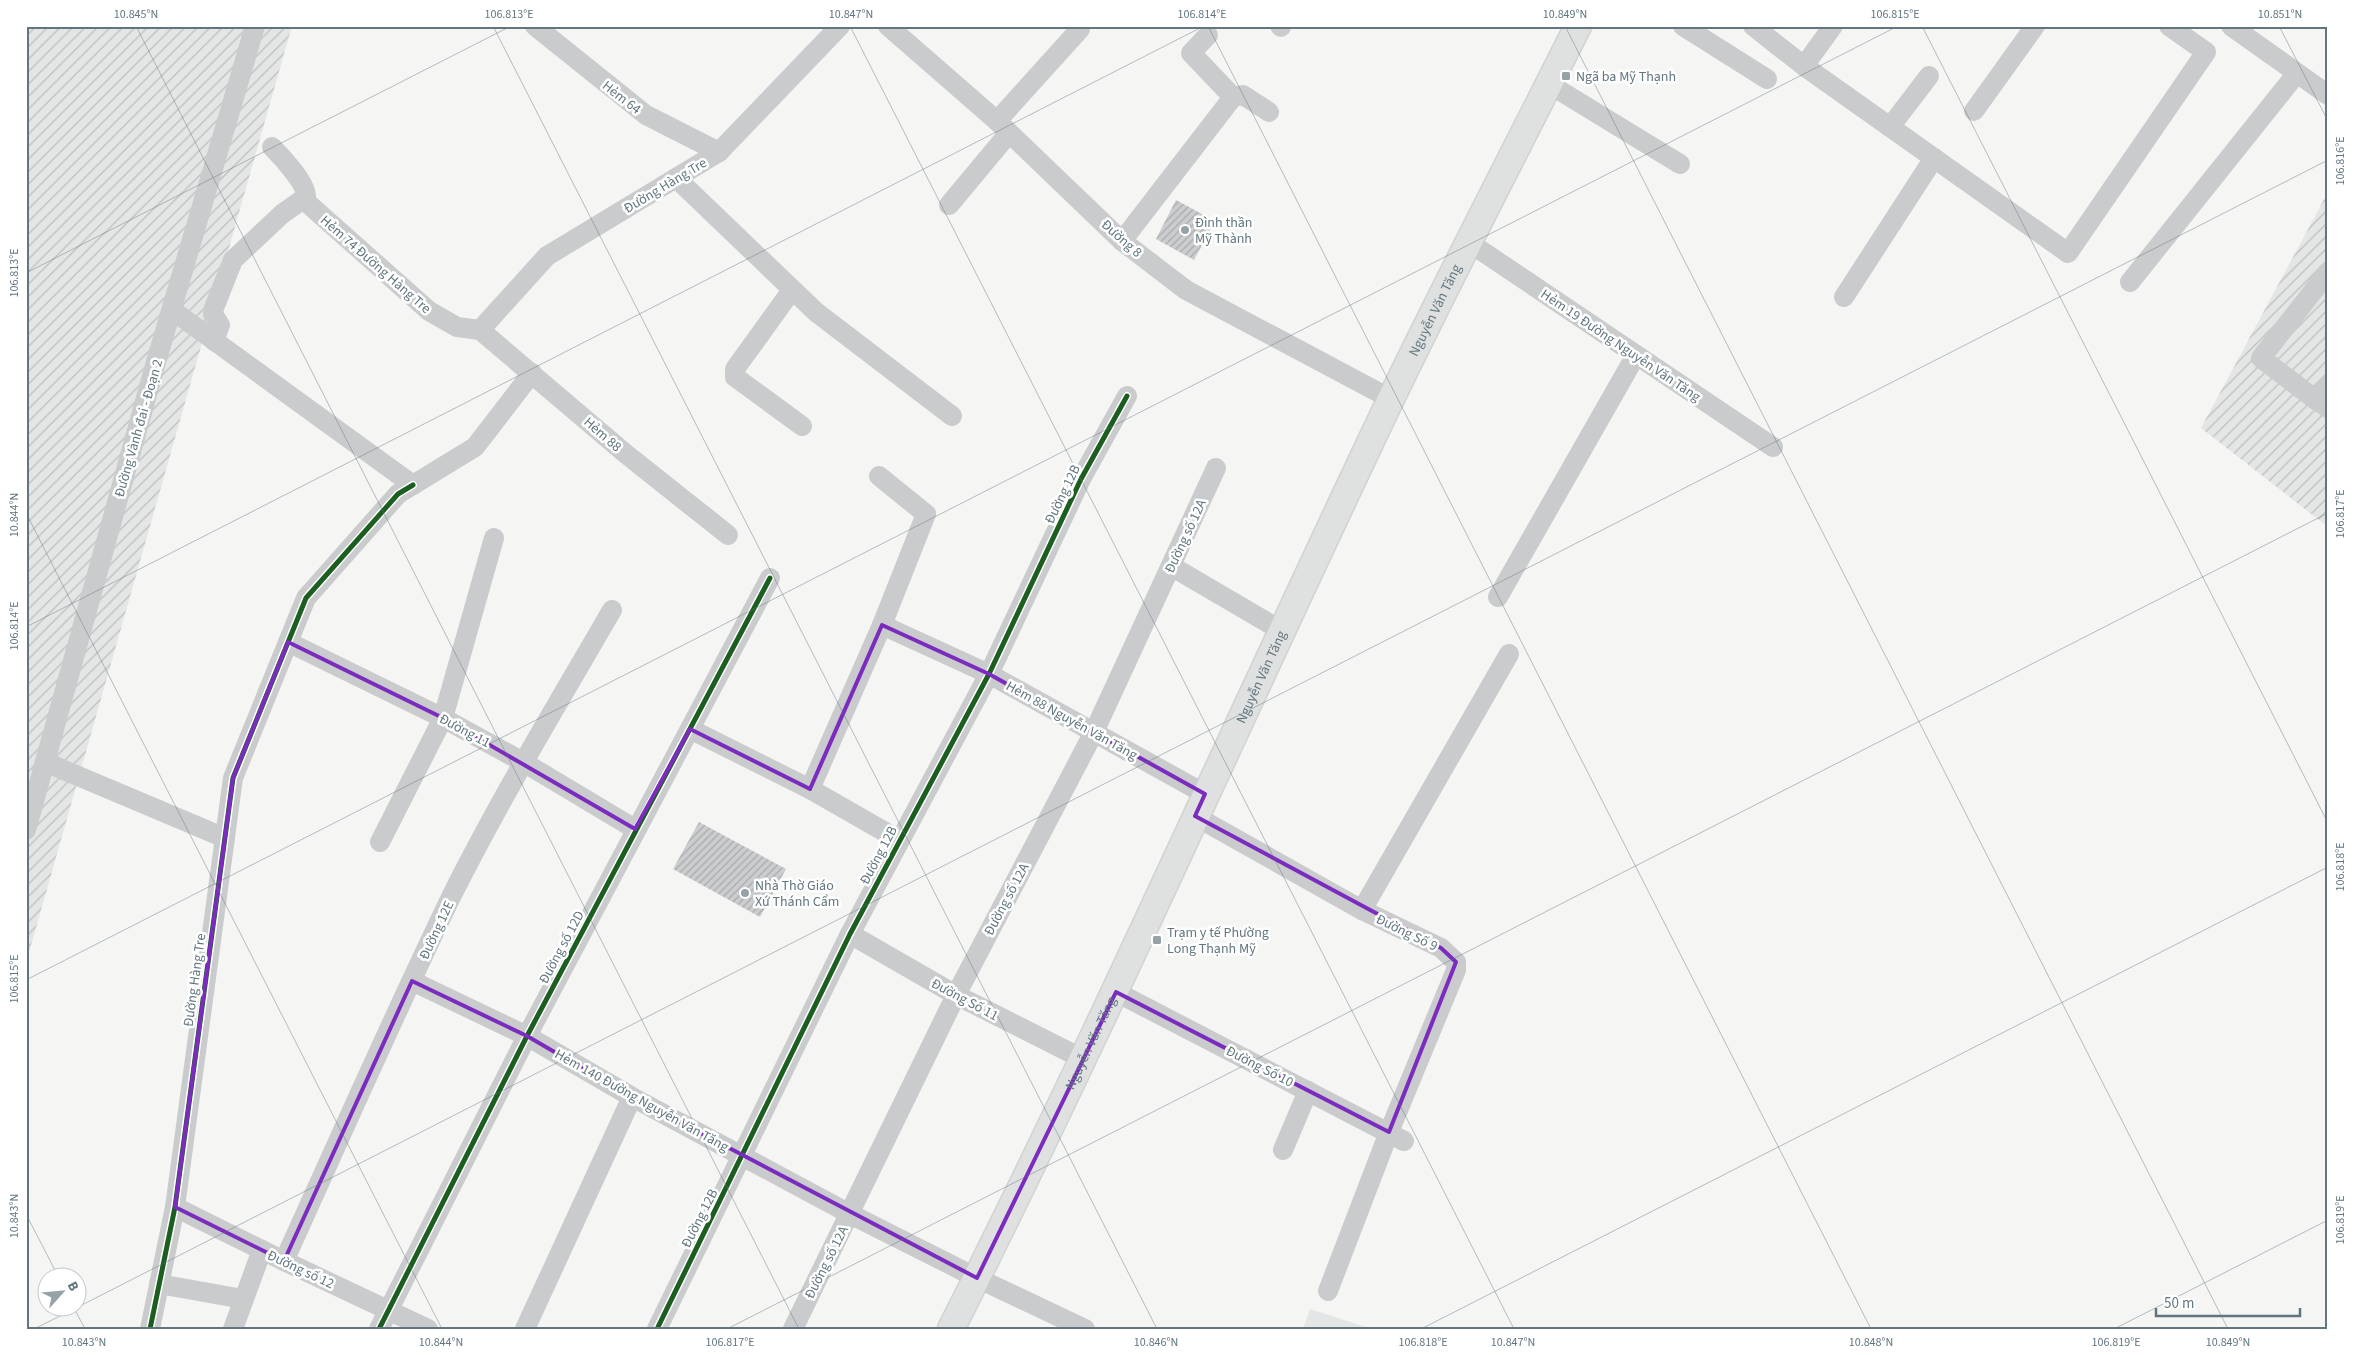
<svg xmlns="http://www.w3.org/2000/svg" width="2354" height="1355" font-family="'Source Sans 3',sans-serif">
<defs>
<pattern id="industrial-furrows" width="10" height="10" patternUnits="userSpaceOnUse" patternTransform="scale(1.25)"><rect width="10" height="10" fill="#e4e6e5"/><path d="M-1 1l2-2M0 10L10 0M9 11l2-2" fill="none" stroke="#bcbfbf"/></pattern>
<pattern id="building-hatch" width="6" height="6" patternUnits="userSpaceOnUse" patternTransform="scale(1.25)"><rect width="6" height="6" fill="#cbcdce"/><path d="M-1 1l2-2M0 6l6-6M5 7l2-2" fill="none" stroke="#a8abac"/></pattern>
</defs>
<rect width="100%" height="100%" fill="#f5f5f4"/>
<path fill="#e4e6e5" d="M1310,1309L1372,1329H1303Z"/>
<g fill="url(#industrial-furrows)">
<path d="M26,26H292L26,963Z"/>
<path d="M2328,192V527L2201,428Z"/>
</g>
<g fill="url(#building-hatch)">
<path d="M1176,200L1215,221L1194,260L1156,239Z"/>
<path d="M699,822L786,869L760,917L673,869Z"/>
</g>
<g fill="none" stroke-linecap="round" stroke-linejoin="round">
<g stroke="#d1d2d2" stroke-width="29">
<g id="major">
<path id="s1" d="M951,1329C1105,1024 1242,711 1389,403C1450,276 1515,152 1578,26"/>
</g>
</g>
<g stroke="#cacbcc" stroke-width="20">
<path d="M535,26L646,115L719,152"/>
<path d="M888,26L997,121L1122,241L1186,290L1391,399"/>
<path d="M1280,26L1281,27"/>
<path d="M1683,26L1767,79"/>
<path d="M1753,26L1804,66L2068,253L2206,52L2169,26"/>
<path d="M2231,26L2328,95"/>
<path d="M1804,66L1833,26"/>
<path d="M1549,84L1680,164"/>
<path d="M1233,97L1243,95L1269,112"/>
<path d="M1974,111L2035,26"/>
<path d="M997,121L1080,29"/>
<path d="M1890,127L1929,76"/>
<path d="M676,178L816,312L952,416"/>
<path d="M304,200L429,311L457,327L480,330"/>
<path d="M949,205L1009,133"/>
<path d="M1122,241L1233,97L1191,53L1208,35"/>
<path d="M1470,243L1773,447"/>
<path d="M2130,282L2297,73"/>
<path d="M792,290L735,369V377L802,426"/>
<path d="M1844,297L1934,158"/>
<path d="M172,310L413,485"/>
<path d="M480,330L547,256L719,152L840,26"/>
<path d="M480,330L626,454L728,535"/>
<path d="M214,341L220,325L213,314L214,308L233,260L282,214L306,197C307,184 282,157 272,147"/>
<path d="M2328,385L2316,400L2328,408"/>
<path d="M2316,400L2261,358L2328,272"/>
<path d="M1171,566L1282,631"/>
<path d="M1498,597L1636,355"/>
<path d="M882,625L989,674L1205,794"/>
<path d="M288,642L443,718L523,762L635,829"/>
<path d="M690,729L810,789L899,840"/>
<path d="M45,762L225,838"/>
<path d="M810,789L882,625L926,514L879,476"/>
<path d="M1195,816L1362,910L1441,948L1456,962V970L1389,1132L1328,1291"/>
<path d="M26,830L156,362L255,26"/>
<path d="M380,842L443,718L494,538"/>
<path d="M1362,910L1509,654"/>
<path d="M850,934L956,995L1083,1059"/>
<path d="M412,981L527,1036L632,1097L850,1214L977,1278L1085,1329"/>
<path d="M1116,992L1404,1141"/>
<path d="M1283,1150L1308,1091"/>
<path d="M175,1207L284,1261L428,1329"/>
<path d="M284,1261C339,1140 393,1017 451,897C500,799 557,705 612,610"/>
<path d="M159,1284L243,1299"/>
<path d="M150,1329L175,1207L233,778L306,598L398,494L475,447L532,373"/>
<path d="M233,1329L262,1250"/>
<path d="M379,1329L527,1036L770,578"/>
<path d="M525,1329L632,1097"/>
<path d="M657,1329L850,934L989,674L1081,479L1127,396"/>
<path d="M793,1329L956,995L1094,732L1216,468"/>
</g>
<use href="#major" stroke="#dfe0e0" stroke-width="26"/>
<g stroke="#fff" stroke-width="8">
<g id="cycleway">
<path d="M150,1329L175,1207L233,778L306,598L398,494L413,485"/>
<path d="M379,1329L527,1036L770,578"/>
<path d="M657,1329L850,934L989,674L1081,479L1127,396"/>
</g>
</g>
<use href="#cycleway" stroke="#1b5e20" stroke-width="5"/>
</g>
<path fill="none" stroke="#7b2cbf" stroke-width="4" stroke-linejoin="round" d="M882,625L989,674L1205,794L1195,816L1441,948L1456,962L1389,1132L1116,992L977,1278L632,1097L527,1036L412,981L284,1261L175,1207L233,778L288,642L443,718L635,829L690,729L810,789Z"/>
<path fill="none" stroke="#61767f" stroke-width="1" stroke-opacity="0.45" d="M136,26L799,1329M493,26L1157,1329M850,26L1514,1329M1208,26L1871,1329M1565,26L2228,1329M1922,26L2328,823M2279,26L2328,121M26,273L511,26M26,513L442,1329M26,627L1204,26M26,980L1898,26M26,1214L59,1278M78,1307L2328,160M74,1308L85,1329M34,1329L76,1308M727,1329L2328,513M1421,1329L2328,867M2114,1329L2328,1220"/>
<g fill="#95a2a8" stroke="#fff" stroke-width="2">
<rect x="1561" y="71" width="10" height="10" rx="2.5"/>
<circle cx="1185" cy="230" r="5"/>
<circle cx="745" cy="893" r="5"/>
<rect x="1152" y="935" width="10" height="10" rx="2.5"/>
</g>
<g text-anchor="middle" stroke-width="5" stroke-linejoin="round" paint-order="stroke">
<g font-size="14" fill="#61767f" stroke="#fff" text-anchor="start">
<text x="1576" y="81">Ngã ba Mỹ Thạnh</text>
<text x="1195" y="227">Đình thần<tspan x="1195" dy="16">Mỹ Thành</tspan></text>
<text x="755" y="890">Nhà Thờ Giáo<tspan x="755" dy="16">Xứ Thánh Cẩm</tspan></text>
<text x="1167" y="937">Trạm y tế Phường<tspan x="1167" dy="16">Long Thạnh Mỹ</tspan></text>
</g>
<g font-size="14" fill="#61767f" stroke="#fff">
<text transform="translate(622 97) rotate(38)" y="5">Hẻm 64</text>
<text transform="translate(665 185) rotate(-31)" y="5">Đường Hàng Tre</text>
<text transform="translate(1122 238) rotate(41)" y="5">Đường 8</text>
<text transform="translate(376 264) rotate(41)" y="5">Hẻm 74 Đường Hàng Tre</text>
<text dy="5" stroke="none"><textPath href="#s1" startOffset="1128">Nguyễn Văn Tăng</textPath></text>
<text transform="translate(1621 345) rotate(34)" y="5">Hẻm 19 Đường Nguyễn Văn Tăng</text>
<text transform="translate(138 428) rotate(-74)" y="5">Đường Vành đai - Đoạn 2</text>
<text transform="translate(603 434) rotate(41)" y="5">Hẻm 88</text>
<text transform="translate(1062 494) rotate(-64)" y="5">Đường 12B</text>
<text transform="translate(1185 536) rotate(-65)" y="5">Đường số 12A</text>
<text dy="5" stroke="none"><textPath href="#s1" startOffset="722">Nguyễn Văn Tăng</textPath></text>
<text transform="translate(1072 720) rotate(29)" y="5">Hẻm 88 Nguyễn Văn Tăng</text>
<text transform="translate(465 730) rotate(28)" y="5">Đường 11</text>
<text transform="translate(878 855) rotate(-62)" y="5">Đường 12B</text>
<text transform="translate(1006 899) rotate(-62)" y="5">Đường số 12A</text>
<text transform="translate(436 930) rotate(-65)" y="5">Đường 12E</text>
<text transform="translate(1407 932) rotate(26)" y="5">Đường Số 9</text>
<text transform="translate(561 947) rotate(-62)" y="5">Đường số 12D</text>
<text transform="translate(194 980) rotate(-82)" y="5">Đường Hàng Tre</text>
<text transform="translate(965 999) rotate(28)" y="5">Đường Số 11</text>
<text dy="5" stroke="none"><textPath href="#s1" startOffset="318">Nguyễn Văn Tăng</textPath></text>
<text transform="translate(1260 1066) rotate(27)" y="5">Đường Số 10</text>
<text transform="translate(642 1100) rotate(29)" y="5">Hẻm 140 Đường Nguyễn Văn Tăng</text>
<text transform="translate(699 1218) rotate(-63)" y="5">Đường 12B</text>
<text transform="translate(826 1262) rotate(-63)" y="5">Đường số 12A</text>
<text transform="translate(301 1269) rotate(25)" y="5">Đường số 12</text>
</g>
</g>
<rect width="2354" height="1355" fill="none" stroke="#ffffff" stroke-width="55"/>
<g transform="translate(62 1292) rotate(63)"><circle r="24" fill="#ffffff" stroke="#c0c8cc"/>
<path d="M0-4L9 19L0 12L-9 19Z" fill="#95a2a8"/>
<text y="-8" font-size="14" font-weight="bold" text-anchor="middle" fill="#61767f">B</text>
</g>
<path d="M2156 1308v8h144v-8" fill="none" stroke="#61767f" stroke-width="2.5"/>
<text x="2164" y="1308" font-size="15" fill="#61767f" stroke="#ffffff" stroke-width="4" paint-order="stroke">50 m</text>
<rect x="28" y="28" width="2298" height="1300" fill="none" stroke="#61767f" stroke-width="2"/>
<g font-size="12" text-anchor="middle" fill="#61767f">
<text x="136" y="18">10.845°N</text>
<text x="509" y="18">106.813°E</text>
<text x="851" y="18">10.847°N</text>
<text x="1202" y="18">106.814°E</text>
<text x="1565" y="18">10.849°N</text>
<text x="1895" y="18">106.815°E</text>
<text x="2280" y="18">10.851°N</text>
<text transform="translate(2340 161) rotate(-90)" y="4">106.816°E</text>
<text transform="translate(14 273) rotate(-90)" y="4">106.813°E</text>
<text transform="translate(2340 514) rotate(-90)" y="4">106.817°E</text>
<text transform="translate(14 515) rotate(-90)" y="4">10.844°N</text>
<text transform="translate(14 626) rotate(-90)" y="4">106.814°E</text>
<text transform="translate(2340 867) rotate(-90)" y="4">106.818°E</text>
<text transform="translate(14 979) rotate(-90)" y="4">106.815°E</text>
<text transform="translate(14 1216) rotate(-90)" y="4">10.843°N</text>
<text transform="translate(2340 1220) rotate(-90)" y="4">106.819°E</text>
<text x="84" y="1346">10.843°N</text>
<text x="441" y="1346">10.844°N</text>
<text x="730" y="1346">106.817°E</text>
<text x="1156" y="1346">10.846°N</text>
<text x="1423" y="1346">106.818°E</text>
<text x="1513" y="1346">10.847°N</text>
<text x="1871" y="1346">10.848°N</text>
<text x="2116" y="1346">106.819°E</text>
<text x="2228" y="1346">10.849°N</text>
</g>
</svg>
